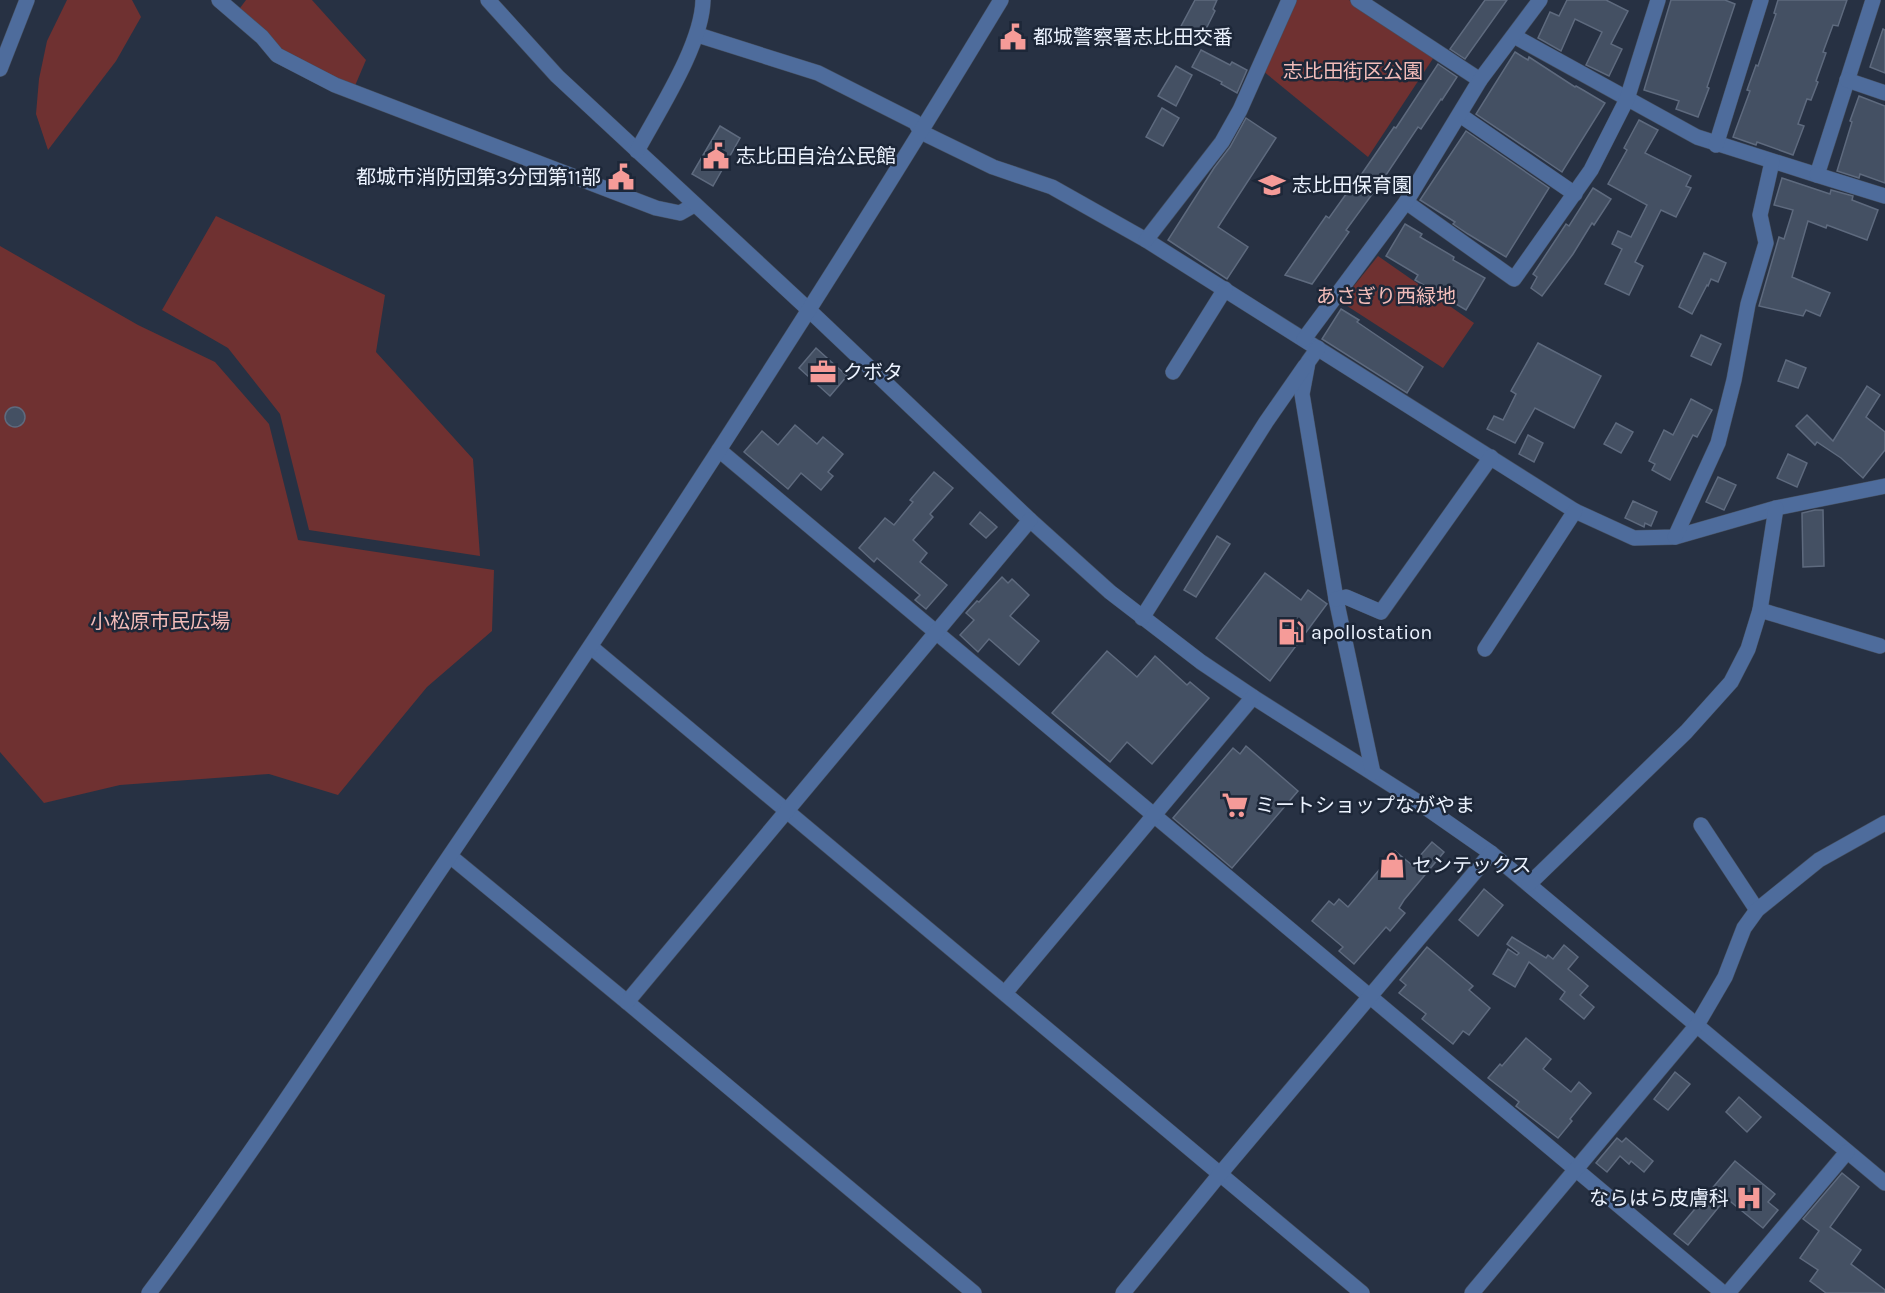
<svg xmlns="http://www.w3.org/2000/svg" width="1885" height="1293" font-family="Karla,'Noto Sans JP',sans-serif">
<rect width="100%" height="100%" fill="#273143"/>
<g fill="#6f3131">
<path d="M67,0H132L141,17L116,61L48,150L36,114L39,79L47,41Z"/>
<path d="M246,0H312L366,60L354,88L287,54L240,8Z"/>
<path d="M1294,0H1349L1434,57L1368,157L1263,71Z"/>
<path d="M216,216L385,295L376,352L473,459L480,556L309,530L280,414L228,348L162,310Z"/>
<path d="M0,246L138,325L215,362L269,424L298,540L494,570L492,631L427,687L338,795L269,774L120,785L44,803L0,752Z"/>
<path d="M1378,256L1474,323L1443,368L1341,302Z"/>
</g>
<g fill="#445063" stroke="#5e6a7e" stroke-width="1.5">
<path d="M1195,0H1217L1213,9L1215,11L1200,41L1179,30Z"/>
<path d="M1485,0H1507L1465,59L1450,49Z"/>
<path d="M1567,0H1606L1628,11L1611,44L1622,49L1609,76L1586,65L1602,32L1575,19L1561,51L1538,38L1550,12L1559,16Z"/>
<path d="M1671,0H1725L1735,4L1707,87L1709,88L1698,117L1676,109L1679,101L1644,90Z"/>
<path d="M1778,0H1847L1838,26L1833,25L1823,52L1826,53L1816,81L1818,82L1811,100L1807,99L1798,124L1804,126L1793,155L1757,142L1756,145L1733,137L1750,91L1747,90L1756,65L1758,66L1776,14L1774,13Z"/>
<path d="M1883,29L1885,30V73L1870,67Z"/>
<path d="M1201,50L1230,65L1232,62L1247,70L1237,93L1221,84L1222,82L1192,67Z"/>
<path d="M1515,52L1528,60L1529,57L1575,87L1576,86L1583,90L1605,103L1562,172L1476,114Z"/>
<path d="M1438,64L1457,77L1442,100L1441,99L1421,129L1418,127L1374,193H1373L1346,230L1349,232L1312,284L1285,275L1326,216L1329,218L1349,190L1350,191L1394,127L1396,128Z"/>
<path d="M1176,66L1192,75L1176,106L1158,96Z"/>
<path d="M1859,96L1885,106V183L1860,174L1859,178L1837,171L1852,122L1850,121Z"/>
<path d="M1162,108L1179,118L1163,146L1146,137Z"/>
<path d="M1246,118L1276,138L1218,227L1248,247L1227,279L1168,240L1214,168L1230,147Z"/>
<path d="M1639,120L1658,130L1645,153L1691,176L1686,186L1691,188L1676,217L1661,210L1635,262L1643,266L1629,295L1605,284L1622,249L1612,244L1618,231L1631,237L1647,205L1608,184L1627,150L1624,148Z"/>
<path d="M720,126L740,138L713,186L692,174Z"/>
<path d="M1466,131L1549,188L1506,257L1468,234L1453,224L1455,222L1420,200Z"/>
<path d="M1782,178L1830,194L1831,190L1853,196L1852,200L1878,210L1867,240L1827,225L1826,228L1808,221L1792,277L1830,293L1820,316L1806,310L1803,316L1759,306L1779,237L1784,239L1793,210L1774,205Z"/>
<path d="M1593,188L1611,199L1594,225L1592,223L1573,254L1542,296L1531,288L1537,277L1533,274L1566,224L1569,226Z"/>
<path d="M1405,224L1422,234L1420,237L1454,257L1453,260L1485,278L1466,310L1415,280L1418,275L1386,256Z"/>
<path d="M1704,253L1726,263L1718,282L1711,279L1708,286L1707,285L1692,314L1679,307Z"/>
<path d="M1341,309L1359,320L1357,322L1423,367L1407,393L1322,339Z"/>
<path d="M1701,335L1721,344L1711,365L1691,356Z"/>
<path d="M1538,343L1601,376L1574,428L1535,408L1515,443L1487,429L1494,416L1503,420L1516,394L1511,391Z"/>
<path d="M816,348L847,376L830,396L799,368Z"/>
<path d="M1786,360L1806,368L1798,388L1778,381Z"/>
<path d="M1867,386L1880,395L1866,417L1885,432V450L1863,478L1841,458L1817,442L1815,445L1796,426L1807,415L1833,441Z"/>
<path d="M1691,399L1712,410L1697,437L1693,435L1670,480L1652,470L1655,464L1649,461L1664,430L1673,435Z"/>
<circle cx="15" cy="417" r="10"/>
<path d="M1616,423L1633,432L1621,453L1604,444Z"/>
<path d="M795,425L817,444L823,437L843,454L828,472L833,476L821,490L801,473L788,489L744,452L762,431L778,445Z"/>
<path d="M1528,435L1543,443L1534,462L1519,454Z"/>
<path d="M1788,454L1807,463L1797,487L1777,478Z"/>
<path d="M934,472L953,488L930,514L933,517L913,540L927,553L920,562L947,585L926,609L915,600L920,595L877,558L874,562L859,548L885,518L894,525L913,502L910,500Z"/>
<path d="M1718,477L1736,485L1724,510L1706,502Z"/>
<path d="M1633,501L1657,512L1651,526L1645,523L1644,527L1625,518Z"/>
<path d="M1815,510H1823L1824,566L1803,567L1802,513Z"/>
<path d="M980,512L997,527L986,538L970,524Z"/>
<path d="M1217,536L1230,544L1196,597L1184,590Z"/>
<path d="M1265,573L1301,600L1308,590L1327,604L1270,681L1216,638Z"/>
<path d="M1002,577L1008,583L1012,579L1029,595L1010,616L1039,641L1019,665L989,639L978,652L960,635L974,620L966,613L977,601L979,602Z"/>
<path d="M1107,651L1137,677L1155,656L1187,685L1190,682L1209,698L1152,764L1127,742L1110,762L1052,713Z"/>
<path d="M1246,746L1298,791L1232,868L1173,818L1233,748L1240,754Z"/>
<path d="M1432,842L1444,852L1404,900L1399,908L1405,913L1390,931L1386,927L1354,964L1339,951L1343,947L1312,921L1329,901L1334,905L1339,899L1348,907L1395,851L1412,865Z"/>
<path d="M1484,889L1503,905L1478,936L1459,920Z"/>
<path d="M1512,937L1546,958L1548,955L1553,959L1564,945L1578,957L1568,969L1588,986L1580,995L1594,1007L1584,1019L1560,999L1565,992L1529,962L1515,987L1493,974L1508,949L1517,955L1519,953L1507,944Z"/>
<path d="M1427,947L1473,986L1469,990L1490,1008L1469,1035L1463,1031L1453,1044L1422,1019L1426,1014L1399,993L1406,985L1400,980Z"/>
<path d="M1526,1038L1551,1059L1543,1069L1571,1092L1579,1082L1591,1093L1570,1119L1572,1121L1558,1138L1516,1106L1519,1102L1488,1078L1500,1064L1502,1066Z"/>
<path d="M1675,1072L1690,1084L1668,1110L1654,1099Z"/>
<path d="M1739,1097L1761,1117L1747,1132L1726,1112Z"/>
<path d="M1617,1138L1622,1142L1626,1138L1653,1161L1644,1172L1631,1161L1629,1164L1620,1156L1607,1172L1596,1163Z"/>
<path d="M1735,1161L1775,1194L1768,1202L1778,1210L1763,1228L1726,1198L1688,1245L1674,1234Z"/>
<path d="M1842,1173L1859,1187L1830,1227L1861,1250L1851,1264L1885,1290V1293H1826L1810,1281L1818,1270L1800,1258L1819,1231L1803,1219Z"/>
</g>
<g fill="none" stroke-linecap="round" stroke-linejoin="round">
<g stroke="#465061" stroke-width="16">
<g id="minor">
<path d="M219,0L262,37L277,55L335,85L656,208L680,213L694,205"/>
<path d="M488,0L557,76L810,311L1030,520L1110,592L1201,662L1253,697L1415,800L1491,853L1885,1183"/>
<path d="M1358,0L1480,80"/>
<path d="M698,35L818,73L915,122L921,132L993,167L1052,187L1146,240L1575,511L1634,538L1675,537L1776,508L1885,486"/>
<path d="M1514,36L1697,137L1817,175L1873,0"/>
<path d="M0,69L27,0"/>
<path d="M1847,80L1885,93"/>
<path d="M1460,115L1575,194"/>
<path d="M1716,145L1761,0"/>
<path d="M637,151C659,110 702,45 703,0"/>
<path d="M1817,175L1885,196"/>
<path d="M1406,202L1514,279L1591,170L1627,99L1658,0"/>
<path d="M1146,240L1222,142L1240,110L1289,0"/>
<path d="M1304,339L1406,202L1480,80L1540,0"/>
<path d="M1318,348L1308,362L1302,394L1336,599L1373,773"/>
<path d="M1173,372L1225,289"/>
<path d="M719,450L1723,1293"/>
<path d="M1675,537L1718,443L1734,380L1748,304L1766,243L1760,215L1772,162"/>
<path d="M1336,599L1346,597L1381,612L1491,457"/>
<path d="M1760,610L1880,646"/>
<path d="M1142,618L1266,422L1305,366"/>
<path d="M591,647L1362,1293"/>
<path d="M1485,649L1575,511"/>
<path d="M1701,825L1757,910"/>
<path d="M450,856L627,1002L974,1293"/>
<path d="M1529,884L1686,732L1731,682L1748,649L1760,610L1776,508"/>
<path d="M1005,993L1253,697"/>
<path d="M627,1002L1030,520"/>
<path d="M149,1293C250,1158 342,1016 436,876C631,589 821,298 1001,0"/>
<path d="M1123,1293L1220,1174L1491,853"/>
<path d="M1472,1293L1697,1025L1725,977L1744,928L1757,910L1819,860L1885,823"/>
<path d="M1728,1293L1847,1152"/>
</g>
</g>
<use href="#minor" stroke="#4e6c9c" stroke-width="15"/>
</g>
<defs>
<g id="civic-bare" transform="scale(2.07)"><path d="M-.6-6.5H3V-4.5H.6V-3L4-1V1h2V6H-6V1h2V-1L-.6-3ZM-1.2 2.5V6h2.4V2.5Z" fill="#f59b98" stroke="#1d2738" stroke-width="2.5" paint-order="stroke"/></g>
<g id="school-bare" transform="scale(2.07)"><path d="M0-5L7-2L0 1L-7-2ZM-4 1L0 2.5L4 1V4Q0 6-4 4Z" fill="#f59b98" stroke="#1d2738" stroke-width="2.5" paint-order="stroke"/></g>
<g id="office-bare" transform="scale(2.07)"><path d="M-6-3h4V-5.5h4V-3h4V5H-6ZM-1-4.5V-3h2v-1.5ZM-6 0V1H6V0Z" fill="#f59b98" stroke="#1d2738" stroke-width="2.5" paint-order="stroke"/></g>
<g id="fuel-bare" transform="scale(2.07)"><path d="M-5.5-6h7V0h2V4h1.3V-2.5L3-4.5l.8-.8L6-3V5H2.5V1h-1V6h-7ZM-4.2-4.7v3.2H.2V-4.7Z" fill="#f59b98" stroke="#1d2738" stroke-width="2.5" paint-order="stroke"/></g>
<g id="supermarket-bare" transform="scale(2.07)"><path d="M-6-5.5h2.5l.6 2H6L4.5 2H-2.5L-4.4-4H-6ZM-1.5 3.2a1.3 1.3 0 1 0 .1 0ZM3 3.2a1.3 1.3 0 1 0 .1 0Z" fill="#f59b98" stroke="#1d2738" stroke-width="2.5" paint-order="stroke"/></g>
<g id="shop-bare" transform="scale(2.07)"><path d="M-5-2.5h2.3a2.7 3.5 0 0 1 5.4 0H5L5.5 6h-11ZM-1.5-2.5h3a1.5 2.3 0 0 0-3 0Z" fill="#f59b98" stroke="#1d2738" stroke-width="2.5" paint-order="stroke"/></g>
<g id="hospital-bare" transform="scale(2.07)"><path d="M-5-5h3v3.5h4V-5h3V5h-3V1.5h-4V5h-3Z" fill="#f59b98" stroke="#1d2738" stroke-width="2.5" paint-order="stroke"/></g>
</defs>
<g fill-rule="evenodd">
<use href="#civic-bare" x="1013" y="37"/>
<use href="#civic-bare" x="716" y="156"/>
<use href="#civic-bare" x="621" y="177"/>
<use href="#school-bare" x="1272" y="185"/>
<use href="#office-bare" x="823" y="372"/>
<use href="#fuel-bare" x="1291" y="632"/>
<use href="#supermarket-bare" x="1235" y="805"/>
<use href="#shop-bare" x="1392" y="865"/>
<use href="#hospital-bare" x="1749" y="1198"/>
</g>
<g text-anchor="middle" stroke-width="5" stroke-linejoin="round" paint-order="stroke">
<g font-size="20" fill="#ebf2fe" stroke="#1d2738" text-anchor="start">
<text x="1033" y="44">都城警察署志比田交番</text>
<text x="736" y="163">志比田自治公民館</text>
<text x="601" y="184" text-anchor="end">都城市消防団第3分団第11部</text>
<text x="1292" y="192">志比田保育園</text>
<text x="843" y="379">クボタ</text>
<text x="1311" y="639">apollostation</text>
<text x="1255" y="812">ミートショップながやま</text>
<text x="1412" y="872">センテックス</text>
<text x="1729" y="1205" text-anchor="end">ならはら皮膚科</text>
</g>
<g font-size="20" fill="#f2bcb9" stroke="#1d2738">
<text x="1353" y="78">志比田街区公園</text>
<text x="1386" y="303">あさぎり西緑地</text>
<text x="160" y="628">小松原市民広場</text>
</g>
</g>
</svg>
